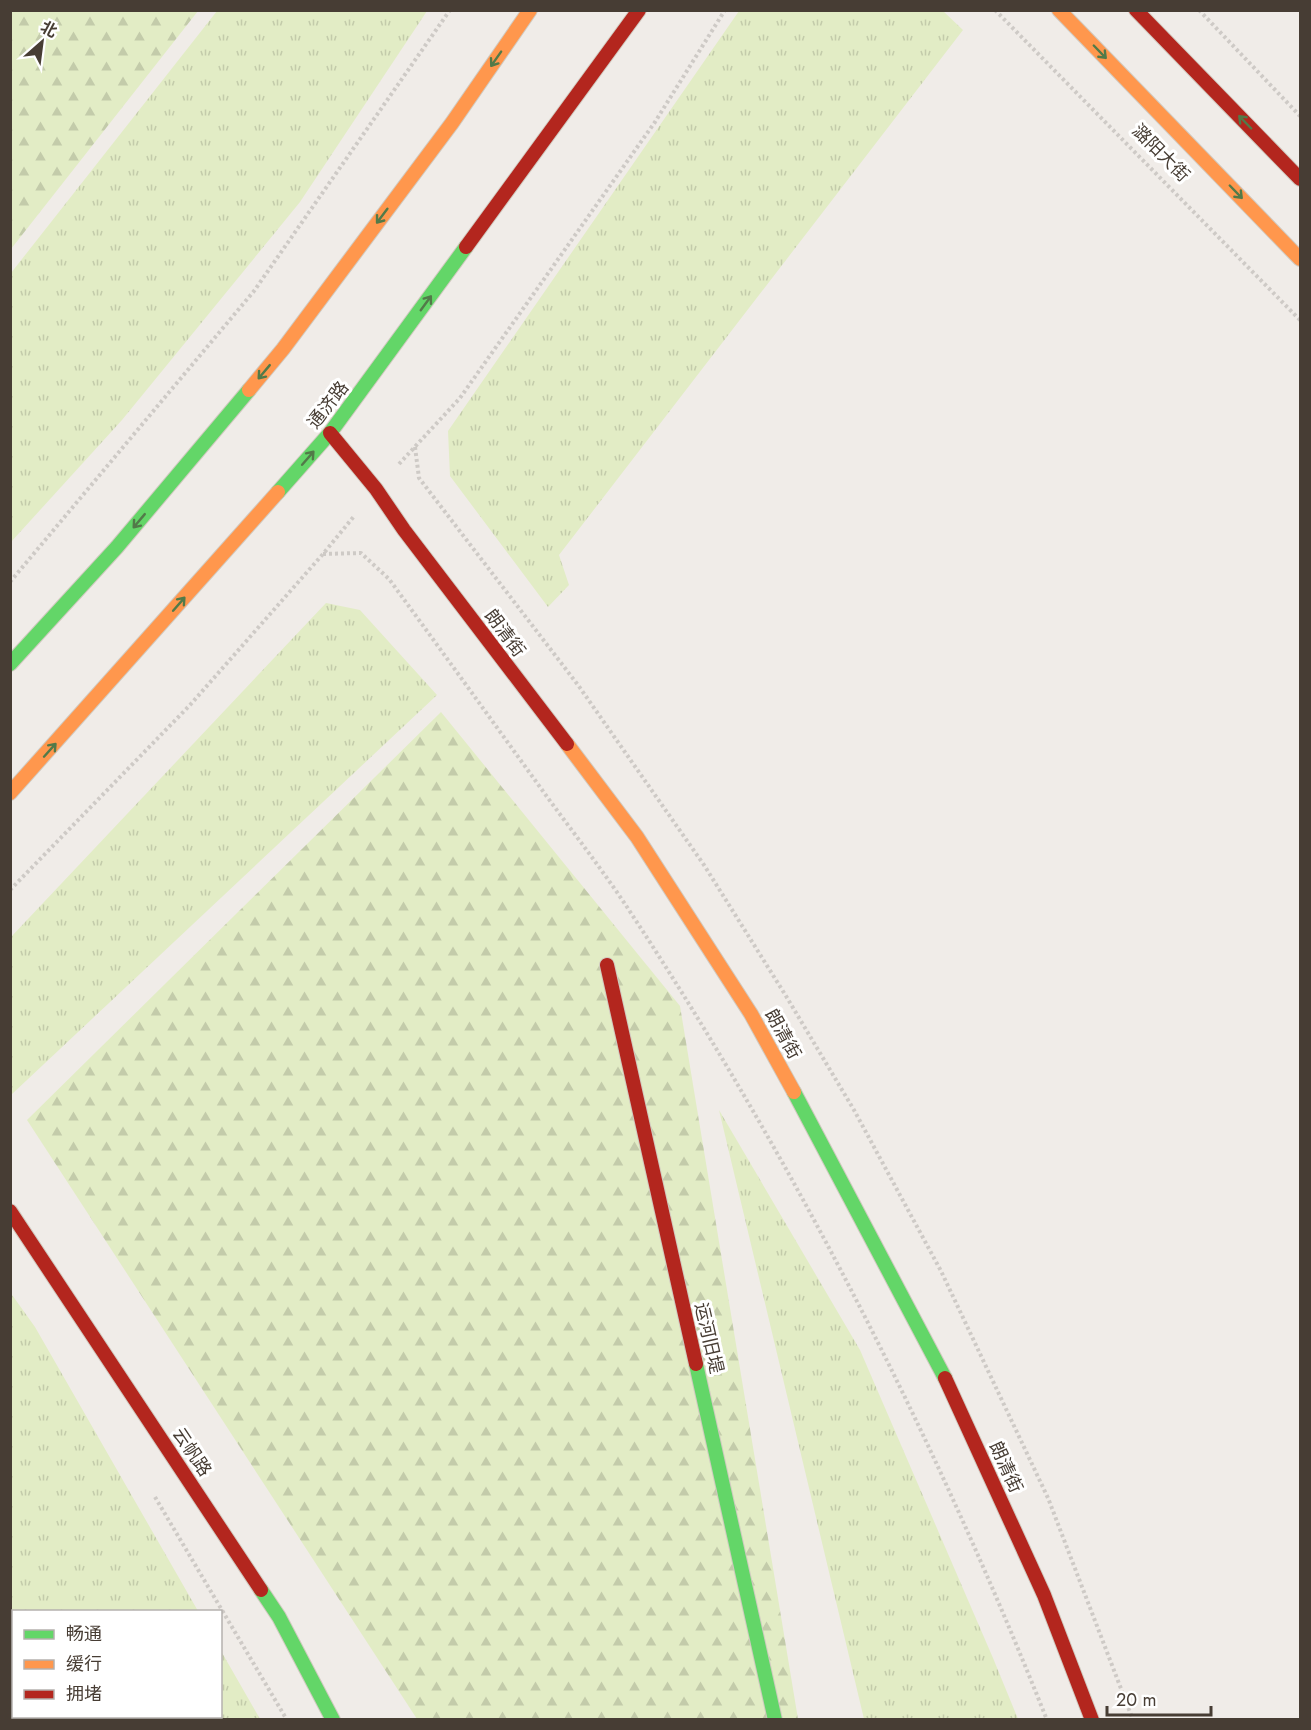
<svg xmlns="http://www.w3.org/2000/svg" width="1311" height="1730" font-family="Jost,'Noto Sans SC',sans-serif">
<defs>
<pattern id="forest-firs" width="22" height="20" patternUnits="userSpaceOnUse" patternTransform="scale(1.5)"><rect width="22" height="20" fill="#e2ecc5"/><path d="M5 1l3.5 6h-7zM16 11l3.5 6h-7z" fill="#c3cbaa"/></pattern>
<pattern id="park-tufts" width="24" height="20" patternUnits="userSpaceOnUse" patternTransform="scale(1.5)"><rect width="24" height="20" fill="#e2ecc5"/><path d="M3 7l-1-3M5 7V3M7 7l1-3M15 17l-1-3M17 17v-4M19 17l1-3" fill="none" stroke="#c3cbaa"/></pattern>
</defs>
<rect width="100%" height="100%" fill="#f0ece8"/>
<g fill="url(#forest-firs)">
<path d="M11,10L198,11L11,249L10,11Z"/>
<path d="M441,712L680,1006L798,1719H417L27,1120Z"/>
</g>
<g fill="url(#park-tufts)">
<path d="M217,11H427L300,202L122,420L11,542V273Z"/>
<path d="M739,11H943L963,30L559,555L569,585L548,607L450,476L448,431Z"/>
<path d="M326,603L360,610L437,695L11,1095V937Z"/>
<path d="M719,1110L860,1350L993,1658L1018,1719H864Z"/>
<path d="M10,1292L35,1327L198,1611L14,1612V1716H220L221,1651L260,1719H11Z"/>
</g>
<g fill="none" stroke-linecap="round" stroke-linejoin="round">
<g stroke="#d1cac0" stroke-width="16">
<g id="fast">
<path d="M278,492L330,433L466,247"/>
<path d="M10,664L117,547L249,390"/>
<path d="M794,1092L945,1378"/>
<path d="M696,1364L775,1720"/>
<path d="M261,1590L279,1617L333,1720"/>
</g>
</g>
<g stroke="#d1cac0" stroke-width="16">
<g id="slow">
<path d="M1059,10L1300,259"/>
<path d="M249,390L283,349L452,123L530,10"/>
<path d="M567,744L637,837L751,1014L794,1092"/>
<path d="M10,793L278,492"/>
</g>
</g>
<g stroke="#d1cac0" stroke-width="16">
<g id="jam">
<path d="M1136,10L1300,179"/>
<path d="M466,247L639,10"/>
<path d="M330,433L376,489L404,530L567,744"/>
<path d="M607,965L696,1364"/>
<path d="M10,1211L261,1590"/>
<path d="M945,1378L1044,1595L1092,1720"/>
</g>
</g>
<g stroke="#cecac6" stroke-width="4" stroke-dasharray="3 3" stroke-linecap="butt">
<path d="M995,10L1300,320"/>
<path d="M1199,10L1300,116"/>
<path d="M415,447L419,478L578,685L704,865L786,996L854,1110L941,1271L1048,1498L1133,1720"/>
<path d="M399,464L460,398L655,122L725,10"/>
<path d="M323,554L361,553L389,579C441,650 493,722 545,794C572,831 601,868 627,907C795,1162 934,1436 1047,1720"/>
<path d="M10,582L254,291L450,10"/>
<path d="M10,890L190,705L323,554L355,515"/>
<path d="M155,1497L287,1720"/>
</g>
<use href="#fast" stroke="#63d668" stroke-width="14"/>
<use href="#slow" stroke="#ff974d" stroke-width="14"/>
<use href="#jam" stroke="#b3261e" stroke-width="14"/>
</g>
<defs><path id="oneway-shaft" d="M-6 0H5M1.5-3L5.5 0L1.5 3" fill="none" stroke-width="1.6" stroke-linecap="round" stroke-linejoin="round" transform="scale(1.5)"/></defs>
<g stroke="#527a49">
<use href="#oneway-shaft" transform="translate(1100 52) rotate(46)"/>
<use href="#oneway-shaft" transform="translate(496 59) rotate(125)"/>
<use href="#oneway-shaft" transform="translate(1245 122) rotate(-134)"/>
<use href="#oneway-shaft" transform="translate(1236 192) rotate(46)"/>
<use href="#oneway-shaft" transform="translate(382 216) rotate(127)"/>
<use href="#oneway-shaft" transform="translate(426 303) rotate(-54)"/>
<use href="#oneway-shaft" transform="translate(264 372) rotate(130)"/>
<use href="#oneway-shaft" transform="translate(308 458) rotate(-49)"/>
<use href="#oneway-shaft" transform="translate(139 521) rotate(130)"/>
<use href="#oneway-shaft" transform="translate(179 604) rotate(-49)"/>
<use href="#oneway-shaft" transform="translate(50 750) rotate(-48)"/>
</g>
<g text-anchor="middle" stroke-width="6" stroke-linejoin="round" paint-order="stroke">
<g font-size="18" fill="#473d34" stroke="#fff">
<text transform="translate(1161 153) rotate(45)" y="6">潞阳大街</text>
<text transform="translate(328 405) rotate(-52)" y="6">通济路</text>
<text transform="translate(505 633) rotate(53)" y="6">朗清街</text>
<text transform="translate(783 1034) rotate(61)" y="6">朗清街</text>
<text transform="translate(709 1338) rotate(77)" y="6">运河旧堤</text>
<text transform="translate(192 1452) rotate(56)" y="6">云帆路</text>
<text transform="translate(1006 1467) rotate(65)" y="6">朗清街</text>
</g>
</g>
<rect width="1311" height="1730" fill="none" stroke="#473d34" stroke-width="24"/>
<rect x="12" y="1610" width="210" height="108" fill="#ffffff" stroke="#b5b1ae" stroke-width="1.5"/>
<rect x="24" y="1630" width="30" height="9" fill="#63d668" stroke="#b5b1ae" stroke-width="1.5"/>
<text x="66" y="1640" font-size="18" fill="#473d34">畅通</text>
<rect x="24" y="1660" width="30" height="9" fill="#ff974d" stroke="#b5b1ae" stroke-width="1.5"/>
<text x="66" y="1670" font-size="18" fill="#473d34">缓行</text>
<rect x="24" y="1690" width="30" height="9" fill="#b3261e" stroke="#b5b1ae" stroke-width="1.5"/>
<text x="66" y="1700" font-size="18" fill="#473d34">拥堵</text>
<g transform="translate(42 42) rotate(28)" stroke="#ffffff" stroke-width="4.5" paint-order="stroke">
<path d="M0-4.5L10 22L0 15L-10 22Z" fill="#473d34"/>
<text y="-9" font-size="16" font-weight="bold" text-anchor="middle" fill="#473d34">北</text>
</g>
<path d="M1107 1706v9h104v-9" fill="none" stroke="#473d34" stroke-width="3"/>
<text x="1116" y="1706" font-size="18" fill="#473d34" stroke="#ffffff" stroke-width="4.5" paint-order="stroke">20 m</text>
</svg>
